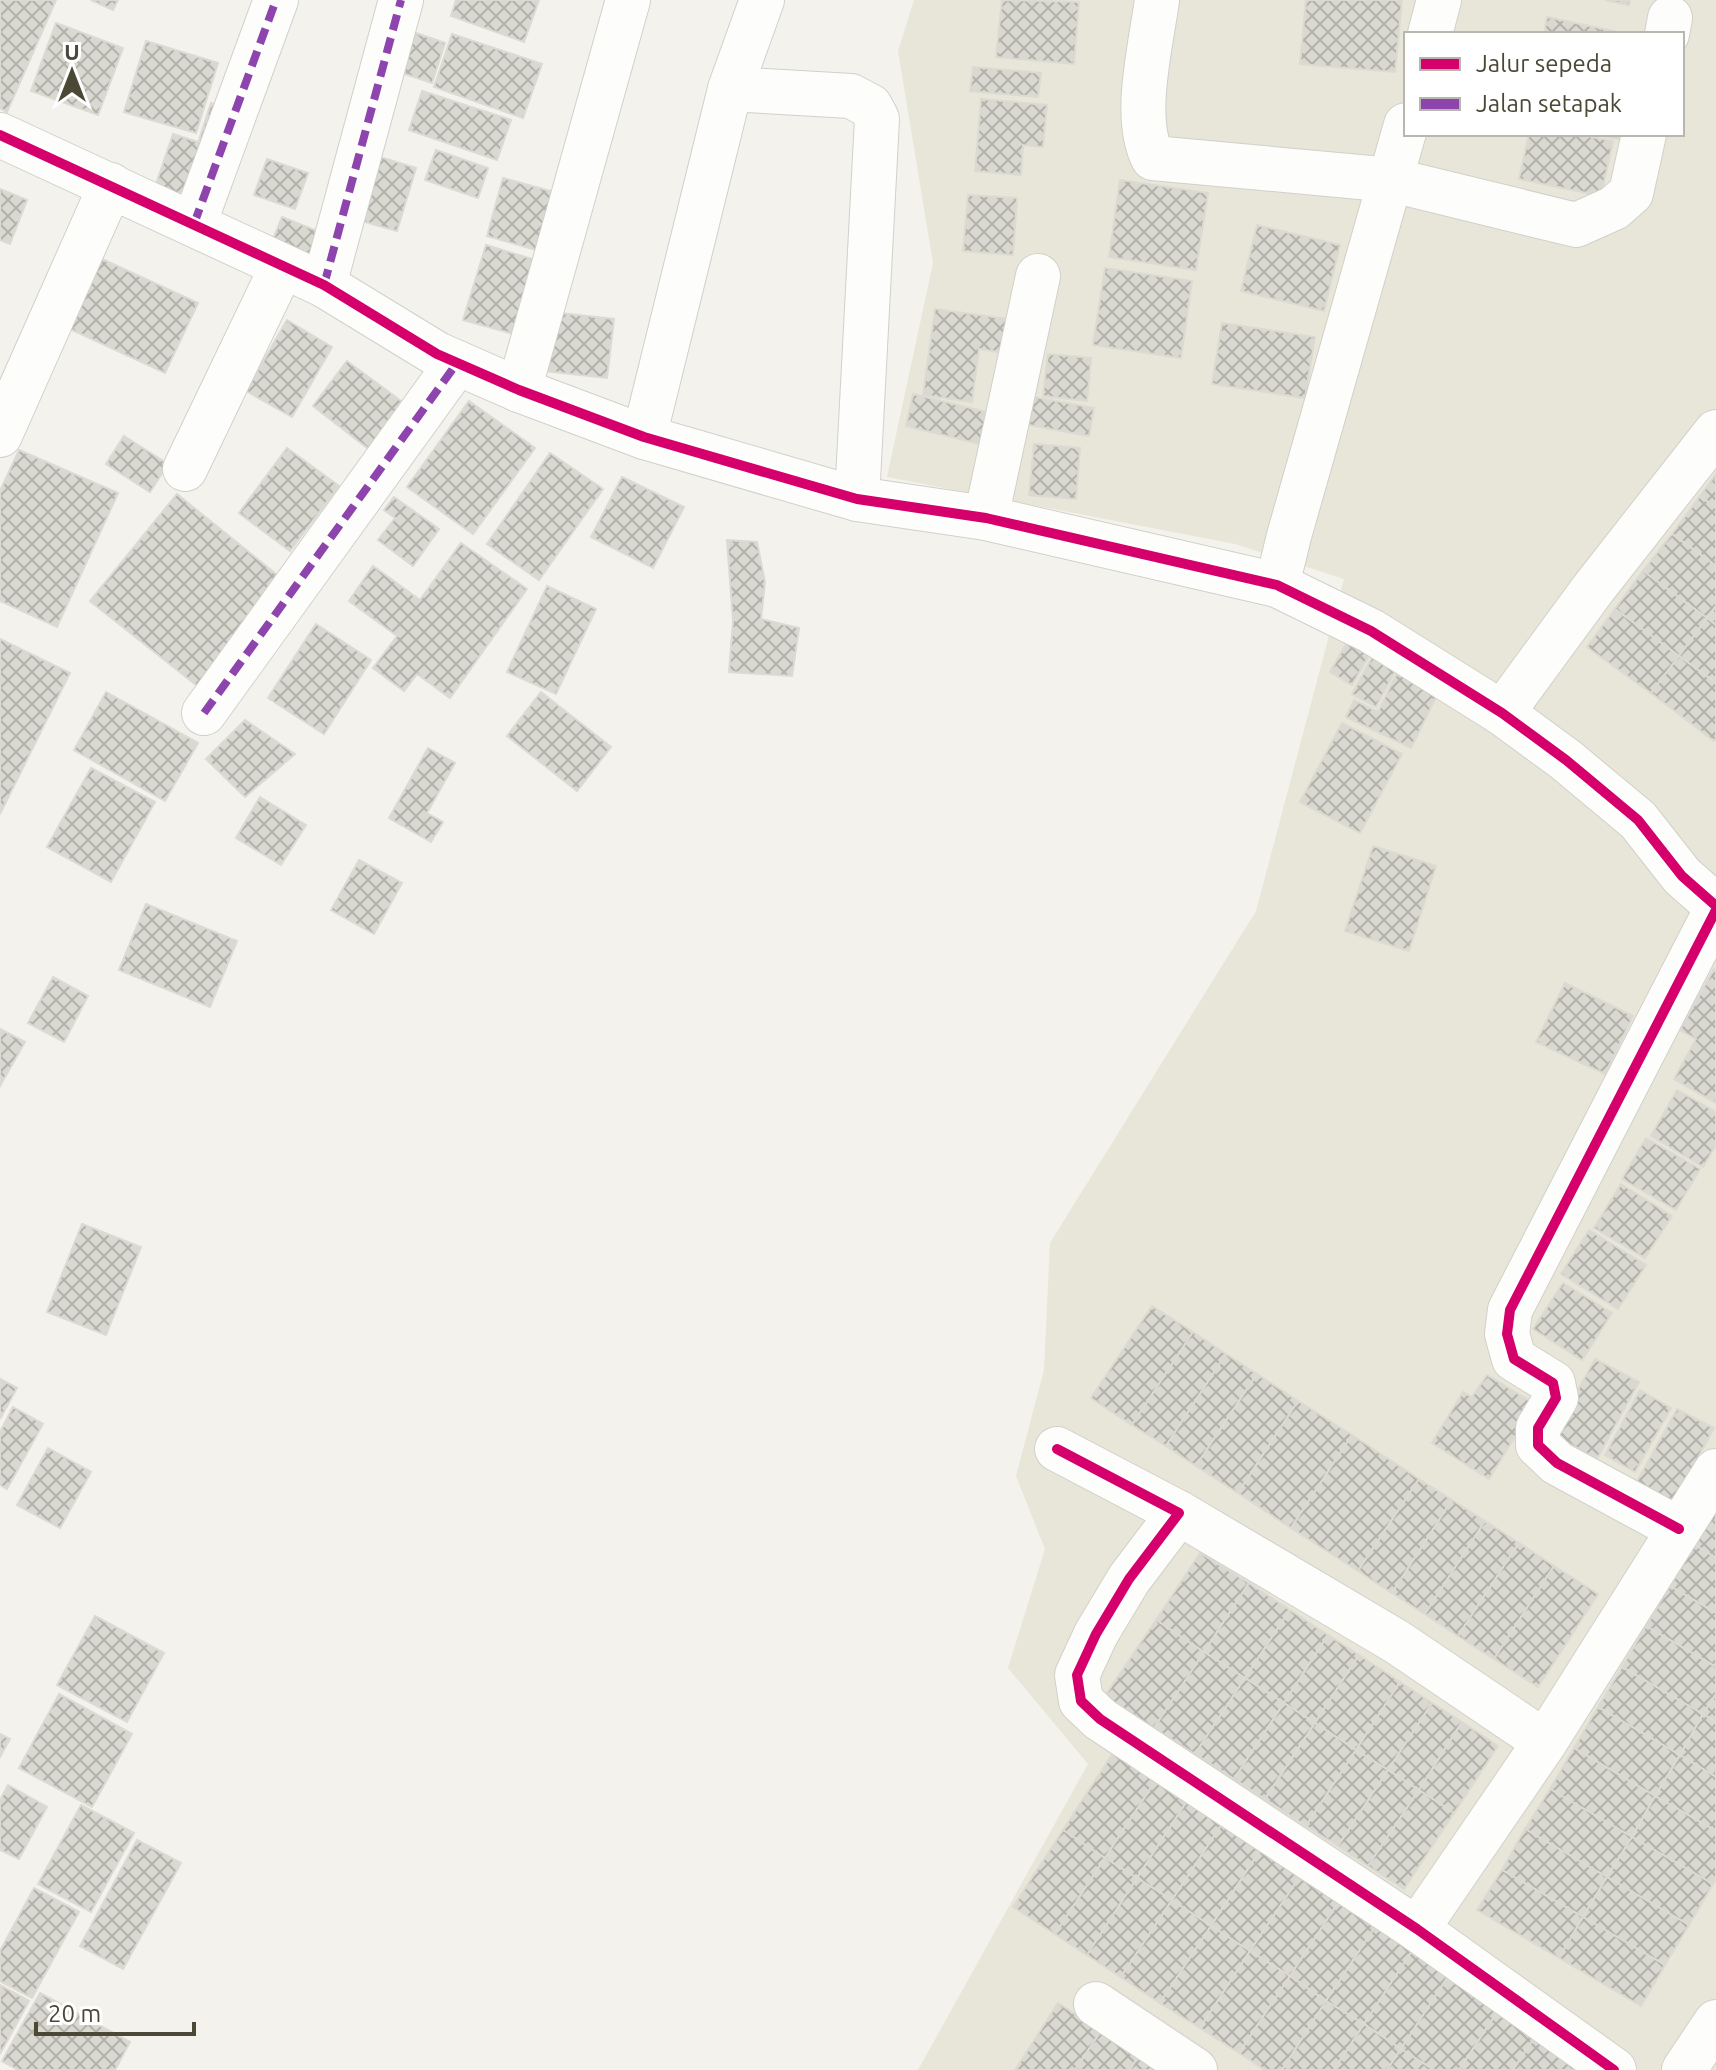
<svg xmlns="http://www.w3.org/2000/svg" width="1716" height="2070" font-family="Ubuntu,sans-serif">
<defs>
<pattern id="building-cross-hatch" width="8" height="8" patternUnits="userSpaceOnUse" patternTransform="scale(2)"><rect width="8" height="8" fill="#dad9d1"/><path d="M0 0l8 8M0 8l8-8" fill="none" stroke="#b3b2aa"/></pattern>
</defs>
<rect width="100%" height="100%" fill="#f3f2ec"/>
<path fill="#e8e6d9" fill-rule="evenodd" d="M914,0H1716V2070H918L1088,1764L1008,1668L1045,1549L1016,1476L1044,1370L1050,1243L1256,911L1344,579L1235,544L887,477L933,263L898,51ZM1406,34H1682V134H1406Z"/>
<g fill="url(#building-cross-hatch)" stroke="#dcdad2" stroke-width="2">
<path d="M0,0H56L7,112L0,108Z"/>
<path d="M91,0H118L113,10Z"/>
<path d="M456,0H539L524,42L451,16Z"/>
<path d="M1002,0L1079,2L1074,64L996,57Z"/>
<path d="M1306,0H1402L1395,72L1300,64Z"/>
<path d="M1605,0H1630L1629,5Z"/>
<path d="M1547,17L1628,34H1544Z"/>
<path d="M56,23L123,48L98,115L31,91Z"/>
<path d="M410,31L445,43L432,83L396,71Z"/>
<path d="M452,34L542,64L523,118L434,87Z"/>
<path d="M146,41L218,63L196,133L124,112Z"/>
<path d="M973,67L1041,73L1038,97L970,91Z"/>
<path d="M422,91L511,120L497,160L409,130Z"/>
<path d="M981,99L1047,105L1043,147L1023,145L1021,175L975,171Z"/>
<path d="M211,103L226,107L214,144L199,140Z"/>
<path d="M173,134L204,144L185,197L155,187Z"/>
<path d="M1529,134H1576L1613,141L1601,196L1519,179Z"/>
<path d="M1593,134H1625L1624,140Z"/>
<path d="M436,150L488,168L478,198L425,180Z"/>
<path d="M370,154L416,168L397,231L351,218Z"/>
<path d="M267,159L308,173L295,209L254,195Z"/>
<path d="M503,178L561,194L543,252L487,236Z"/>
<path d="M1120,180L1208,193L1196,270L1109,257Z"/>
<path d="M0,189L27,200L10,244L0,240Z"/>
<path d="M968,195L1017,198L1013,255L963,251Z"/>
<path d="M282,217L325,234L311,269L268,252Z"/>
<path d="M1257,225L1340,245L1324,311L1241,291Z"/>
<path d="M486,245L542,262L521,336L463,320Z"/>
<path d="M102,259L198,303L165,373L70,329Z"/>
<path d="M1105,268L1192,281L1181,358L1093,345Z"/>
<path d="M935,309L1016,320L1011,354L979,349L972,402L923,395Z"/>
<path d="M541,311L614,319L607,378L535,370Z"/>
<path d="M287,320L332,347L292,417L246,391Z"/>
<path d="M1222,323L1315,337L1305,398L1212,384Z"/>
<path d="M1048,354L1091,358L1087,401L1043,396Z"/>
<path d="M347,361L405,404L370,450L313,406Z"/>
<path d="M913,394L995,414L988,446L906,426Z"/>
<path d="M1034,397L1094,408L1089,436L1029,425Z"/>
<path d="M469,401L535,448L473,534L407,487Z"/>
<path d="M124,436L168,464L150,492L106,464Z"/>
<path d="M1034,444L1080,448L1076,499L1029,495Z"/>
<path d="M287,448L339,486L290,551L239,513Z"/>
<path d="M19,450L118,493L57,627L0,601V491Z"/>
<path d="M550,453L603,489L539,580L487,544Z"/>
<path d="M1716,474V508L1700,496Z"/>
<path d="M622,477L684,507L653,568L591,537Z"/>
<path d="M177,494L292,587L205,692L90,601Z"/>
<path d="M1700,496L1716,508V566L1672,534Z"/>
<path d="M394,497L439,529L413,566L378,540L395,518L384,510Z"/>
<path d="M1672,534L1716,566V606L1707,618L1643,571Z"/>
<path d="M727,540L757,542L765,582L761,619L799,628L792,676L729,672L733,621Z"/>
<path d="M461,543L527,589L450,698L417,674L404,691L373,668L397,636L349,601L373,566L420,600Z"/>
<path d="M1643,571L1707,618L1679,656L1615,609Z"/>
<path d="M547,586L596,609L556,694L507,672Z"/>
<path d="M1716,606V625L1707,618Z"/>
<path d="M1615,609L1679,656L1651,693L1587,647Z"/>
<path d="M1707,618L1716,625V683L1679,656Z"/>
<path d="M316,624L371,660L324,734L268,698Z"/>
<path d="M1353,632L1375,645L1352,685L1330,672Z"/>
<path d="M0,639L70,673L0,814Z"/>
<path d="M1376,650L1400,662L1376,707L1352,694Z"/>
<path d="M1679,656L1716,683V738L1714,741L1651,693Z"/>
<path d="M1401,665L1442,685L1411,748L1346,717L1354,700L1378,712Z"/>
<path d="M106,692L198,743L165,801L74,750Z"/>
<path d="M541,692L611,747L577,791L507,736Z"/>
<path d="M245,720L295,754L245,797L206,759Z"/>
<path d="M1342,723L1402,754L1360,833L1300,802Z"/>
<path d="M428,748L455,763L427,813L443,822L431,842L389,818Z"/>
<path d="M91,768L155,802L111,882L47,847Z"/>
<path d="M260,797L306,825L281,865L236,838Z"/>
<path d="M1373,846L1436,866L1409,951L1345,931Z"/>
<path d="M359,860L402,883L374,934L331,910Z"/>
<path d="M146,904L237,941L210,1007L119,970Z"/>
<path d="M1714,969L1716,971V1103L1674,1079L1696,1039L1680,1030Z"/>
<path d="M53,977L88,996L64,1042L28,1023Z"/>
<path d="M1565,983L1633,1016L1605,1074L1536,1042Z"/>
<path d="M0,1029L25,1042L0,1086Z"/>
<path d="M1677,1090L1716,1112V1145L1703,1167L1651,1136Z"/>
<path d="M1646,1138L1700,1169L1676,1210L1622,1179Z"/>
<path d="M1621,1184L1672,1216L1645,1258L1594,1228Z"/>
<path d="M82,1224L141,1247L106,1335L47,1312Z"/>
<path d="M1589,1230L1646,1265L1618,1309L1561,1274Z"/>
<path d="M1563,1283L1612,1313L1582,1360L1533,1329Z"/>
<path d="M1152,1306L1193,1332L1132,1425L1091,1398Z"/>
<path d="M1193,1332L1226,1354L1166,1446L1132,1425Z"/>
<path d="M1226,1354L1257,1374L1196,1466L1166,1446Z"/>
<path d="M1595,1359L1639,1382L1597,1459L1553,1435Z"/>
<path d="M1257,1374L1298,1401L1238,1493L1196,1466Z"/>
<path d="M1487,1375L1535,1404L1489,1479L1432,1443L1463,1392L1472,1397Z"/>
<path d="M0,1379L17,1388L0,1419Z"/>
<path d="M1640,1390L1671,1408L1635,1472L1605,1455Z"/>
<path d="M1298,1401L1352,1435L1291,1528L1238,1493Z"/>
<path d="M13,1407L43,1424L7,1489L0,1485V1432Z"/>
<path d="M1677,1409L1714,1428L1672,1505L1635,1485Z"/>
<path d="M1352,1435L1419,1479L1358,1571L1291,1528Z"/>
<path d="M48,1448L91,1472L60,1528L17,1505Z"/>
<path d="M1419,1479L1452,1500L1392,1593L1358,1571Z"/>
<path d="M1452,1500L1485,1521L1425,1614L1392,1593Z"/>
<path d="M1716,1509V1558L1695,1545Z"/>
<path d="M1485,1521L1519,1543L1458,1636L1425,1614Z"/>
<path d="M1519,1543L1554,1566L1494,1659L1458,1636Z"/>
<path d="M1695,1545L1716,1558V1613L1670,1586Z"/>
<path d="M1200,1553L1249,1583L1204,1652L1156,1620Z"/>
<path d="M1554,1566L1598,1594L1538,1687L1494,1659Z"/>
<path d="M1249,1583L1290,1610L1245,1678L1204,1652Z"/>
<path d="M1670,1586L1716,1613V1667L1646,1626Z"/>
<path d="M1290,1610L1328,1635L1284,1703L1245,1678Z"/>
<path d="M95,1616L164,1653L127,1722L57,1685Z"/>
<path d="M1156,1620L1204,1652L1154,1728L1105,1696Z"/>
<path d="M1646,1626L1716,1667V1694L1703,1714L1622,1667Z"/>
<path d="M1328,1635L1359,1655L1315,1723L1284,1703Z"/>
<path d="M1204,1652L1245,1678L1195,1754L1154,1728Z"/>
<path d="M1359,1655L1400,1682L1356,1750L1315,1723Z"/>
<path d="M1622,1667L1703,1714L1680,1755L1598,1707Z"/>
<path d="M1245,1678L1284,1703L1234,1779L1195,1754Z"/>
<path d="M1400,1682L1432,1703L1388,1770L1356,1750Z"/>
<path d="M59,1694L132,1734L92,1807L19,1768Z"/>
<path d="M1716,1694V1722L1703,1714Z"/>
<path d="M1284,1703L1315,1723L1265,1799L1234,1779Z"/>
<path d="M1432,1703L1462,1722L1419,1790L1388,1770Z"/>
<path d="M1598,1707L1680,1755L1655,1796L1574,1748Z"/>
<path d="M1703,1714L1716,1722V1777L1680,1755Z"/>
<path d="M1462,1722L1498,1746L1454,1813L1419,1790Z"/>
<path d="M1315,1723L1356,1750L1306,1826L1265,1799Z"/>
<path d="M0,1734L10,1739L0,1757Z"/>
<path d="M1574,1748L1655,1796L1632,1837L1550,1789Z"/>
<path d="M1115,1750L1158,1777L1105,1858L1063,1830Z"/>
<path d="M1356,1750L1388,1770L1338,1846L1306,1826Z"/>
<path d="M1680,1755L1716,1777V1831L1655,1796Z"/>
<path d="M1388,1770L1419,1790L1368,1866L1338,1846Z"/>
<path d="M1158,1777L1189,1798L1137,1878L1105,1858Z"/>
<path d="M8,1785L47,1807L19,1859L0,1850V1800Z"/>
<path d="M1550,1789L1632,1837L1607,1877L1525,1829Z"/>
<path d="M1419,1790L1454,1813L1404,1889L1368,1866Z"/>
<path d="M1655,1796L1716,1831V1879L1713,1884L1632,1837Z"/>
<path d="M1189,1798L1224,1821L1172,1900L1137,1878Z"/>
<path d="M81,1805L134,1833L91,1912L38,1884Z"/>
<path d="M1224,1821L1263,1846L1211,1926L1172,1900Z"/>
<path d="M1525,1829L1607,1877L1583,1917L1502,1870Z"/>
<path d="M1063,1830L1105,1858L1055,1934L1013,1907Z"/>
<path d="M1632,1837L1713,1884L1689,1925L1607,1877Z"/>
<path d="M137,1840L181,1863L123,1969L80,1946Z"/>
<path d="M1263,1846L1303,1872L1250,1951L1211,1926Z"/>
<path d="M1105,1858L1137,1878L1087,1955L1055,1934Z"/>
<path d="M1502,1870L1583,1917L1559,1958L1477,1910Z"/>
<path d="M1303,1872L1342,1897L1290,1976L1250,1951Z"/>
<path d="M1607,1877L1689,1925L1665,1965L1583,1917Z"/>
<path d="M1137,1878L1172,1900L1121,1977L1087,1955Z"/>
<path d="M34,1888L79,1912L32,1998L0,1981V1951Z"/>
<path d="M1342,1897L1379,1921L1326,2001L1290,1976Z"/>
<path d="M1172,1900L1211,1926L1160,2003L1121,1977Z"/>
<path d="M1583,1917L1665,1965L1641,2006L1559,1958Z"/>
<path d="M1379,1921L1416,1945L1364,2024L1326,2001Z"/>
<path d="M1211,1926L1250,1951L1200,2028L1160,2003Z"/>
<path d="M1416,1945L1453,1969L1401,2049L1364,2024Z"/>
<path d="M1250,1951L1290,1976L1239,2053L1200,2028Z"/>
<path d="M1453,1969L1504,2002L1459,2070H1434L1401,2049Z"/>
<path d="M1290,1976L1326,2001L1282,2070H1265L1239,2053Z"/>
<path d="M0,1985L29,2001L0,2054Z"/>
<path d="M40,1993L130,2042L115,2070H18L2,2061Z"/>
<path d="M1326,2001L1364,2024L1334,2070H1282Z"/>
<path d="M1504,2002L1542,2026L1513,2070H1459Z"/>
<path d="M1058,2003L1101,2031L1075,2070H1015Z"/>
<path d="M1364,2024L1401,2049L1387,2070H1334Z"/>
<path d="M1542,2026L1580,2070H1513Z"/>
<path d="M1101,2031L1139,2055L1130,2070H1075Z"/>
<path d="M1401,2049L1434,2070H1387Z"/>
<path d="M1139,2055L1163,2070H1130Z"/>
</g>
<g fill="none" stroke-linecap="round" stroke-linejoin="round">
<g stroke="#d1d0ca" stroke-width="46">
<g id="minor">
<path d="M1157,0C1151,45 1132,118 1153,158L1392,180L1576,225L1614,208L1631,193L1644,134"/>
<path d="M1430,34L1439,0"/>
<path d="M1667,34L1670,18"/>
<path d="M730,89L851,96L870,106L877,119L857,499"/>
<path d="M0,135L324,285L437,354L519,390L644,437L857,499L986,518L1277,585L1371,631L1502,713L1566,760L1638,820L1682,876L1716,906"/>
<path d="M194,224L276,0"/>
<path d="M324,285L401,0"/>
<path d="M519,390L628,0"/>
<path d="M0,435L111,185"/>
<path d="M644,437L730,89L762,0"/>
<path d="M185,469L282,267"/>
<path d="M986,518L1038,276"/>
<path d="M1277,585L1289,536L1406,125"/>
<path d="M204,713L457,363"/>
<path d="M1502,713L1593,589L1716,432"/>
<path d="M1057,1449L1179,1513L1129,1579L1096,1634L1077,1675L1081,1701L1100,1719L1417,1929L1614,2070"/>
<path d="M1179,1513L1397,1642L1545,1742"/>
<path d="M1679,1529L1557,1463L1538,1445V1428L1556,1398L1553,1383L1514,1359L1507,1334L1510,1310L1716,910"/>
<path d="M1417,1929L1545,1742L1716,1471"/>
<path d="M1096,2004L1195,2070"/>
<path d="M1684,2070L1716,2022"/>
</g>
</g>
<use href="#minor" stroke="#fdfdfc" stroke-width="44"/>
<g stroke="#8e44ad" stroke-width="8" stroke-dasharray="16 8" stroke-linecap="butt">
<path d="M194,224L276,0"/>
<path d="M324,285L401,0"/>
<path d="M204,713L457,363"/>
</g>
<g stroke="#fff" stroke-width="15">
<g id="cycleway">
<path d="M0,135L324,285L437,354L519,390L644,437L857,499L986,518L1277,585L1371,631L1502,713L1566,760L1638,820L1682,876L1716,906"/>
<path d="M1057,1449L1179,1513L1129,1579L1096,1634L1077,1675L1081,1701L1100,1719L1417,1929L1614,2070"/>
<path d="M1679,1529L1557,1463L1538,1445V1428L1556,1398L1553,1383L1514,1359L1507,1334L1510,1310L1716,910"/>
</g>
</g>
<use href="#cycleway" stroke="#d6006c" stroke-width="10"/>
</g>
<rect x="1404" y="32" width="280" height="104" fill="#ffffff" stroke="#b7b6af" stroke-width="2"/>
<rect x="1420" y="58" width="40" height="12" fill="#d6006c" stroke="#b7b6af" stroke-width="2"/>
<text x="1476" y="72" font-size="24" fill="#4b4836">Jalur sepeda</text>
<rect x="1420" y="98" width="40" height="12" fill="#8e44ad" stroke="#b7b6af" stroke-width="2"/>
<text x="1476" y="112" font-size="24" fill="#4b4836">Jalan setapak</text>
<g transform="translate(72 72)" stroke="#ffffff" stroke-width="6" paint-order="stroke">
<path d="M0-6L14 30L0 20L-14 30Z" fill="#4b4836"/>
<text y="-12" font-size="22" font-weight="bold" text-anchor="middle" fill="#4b4836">U</text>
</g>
<path d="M36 2022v12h158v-12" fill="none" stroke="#4b4836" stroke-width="4"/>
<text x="48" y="2022" font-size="24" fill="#4b4836" stroke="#ffffff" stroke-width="6" paint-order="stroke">20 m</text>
</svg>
